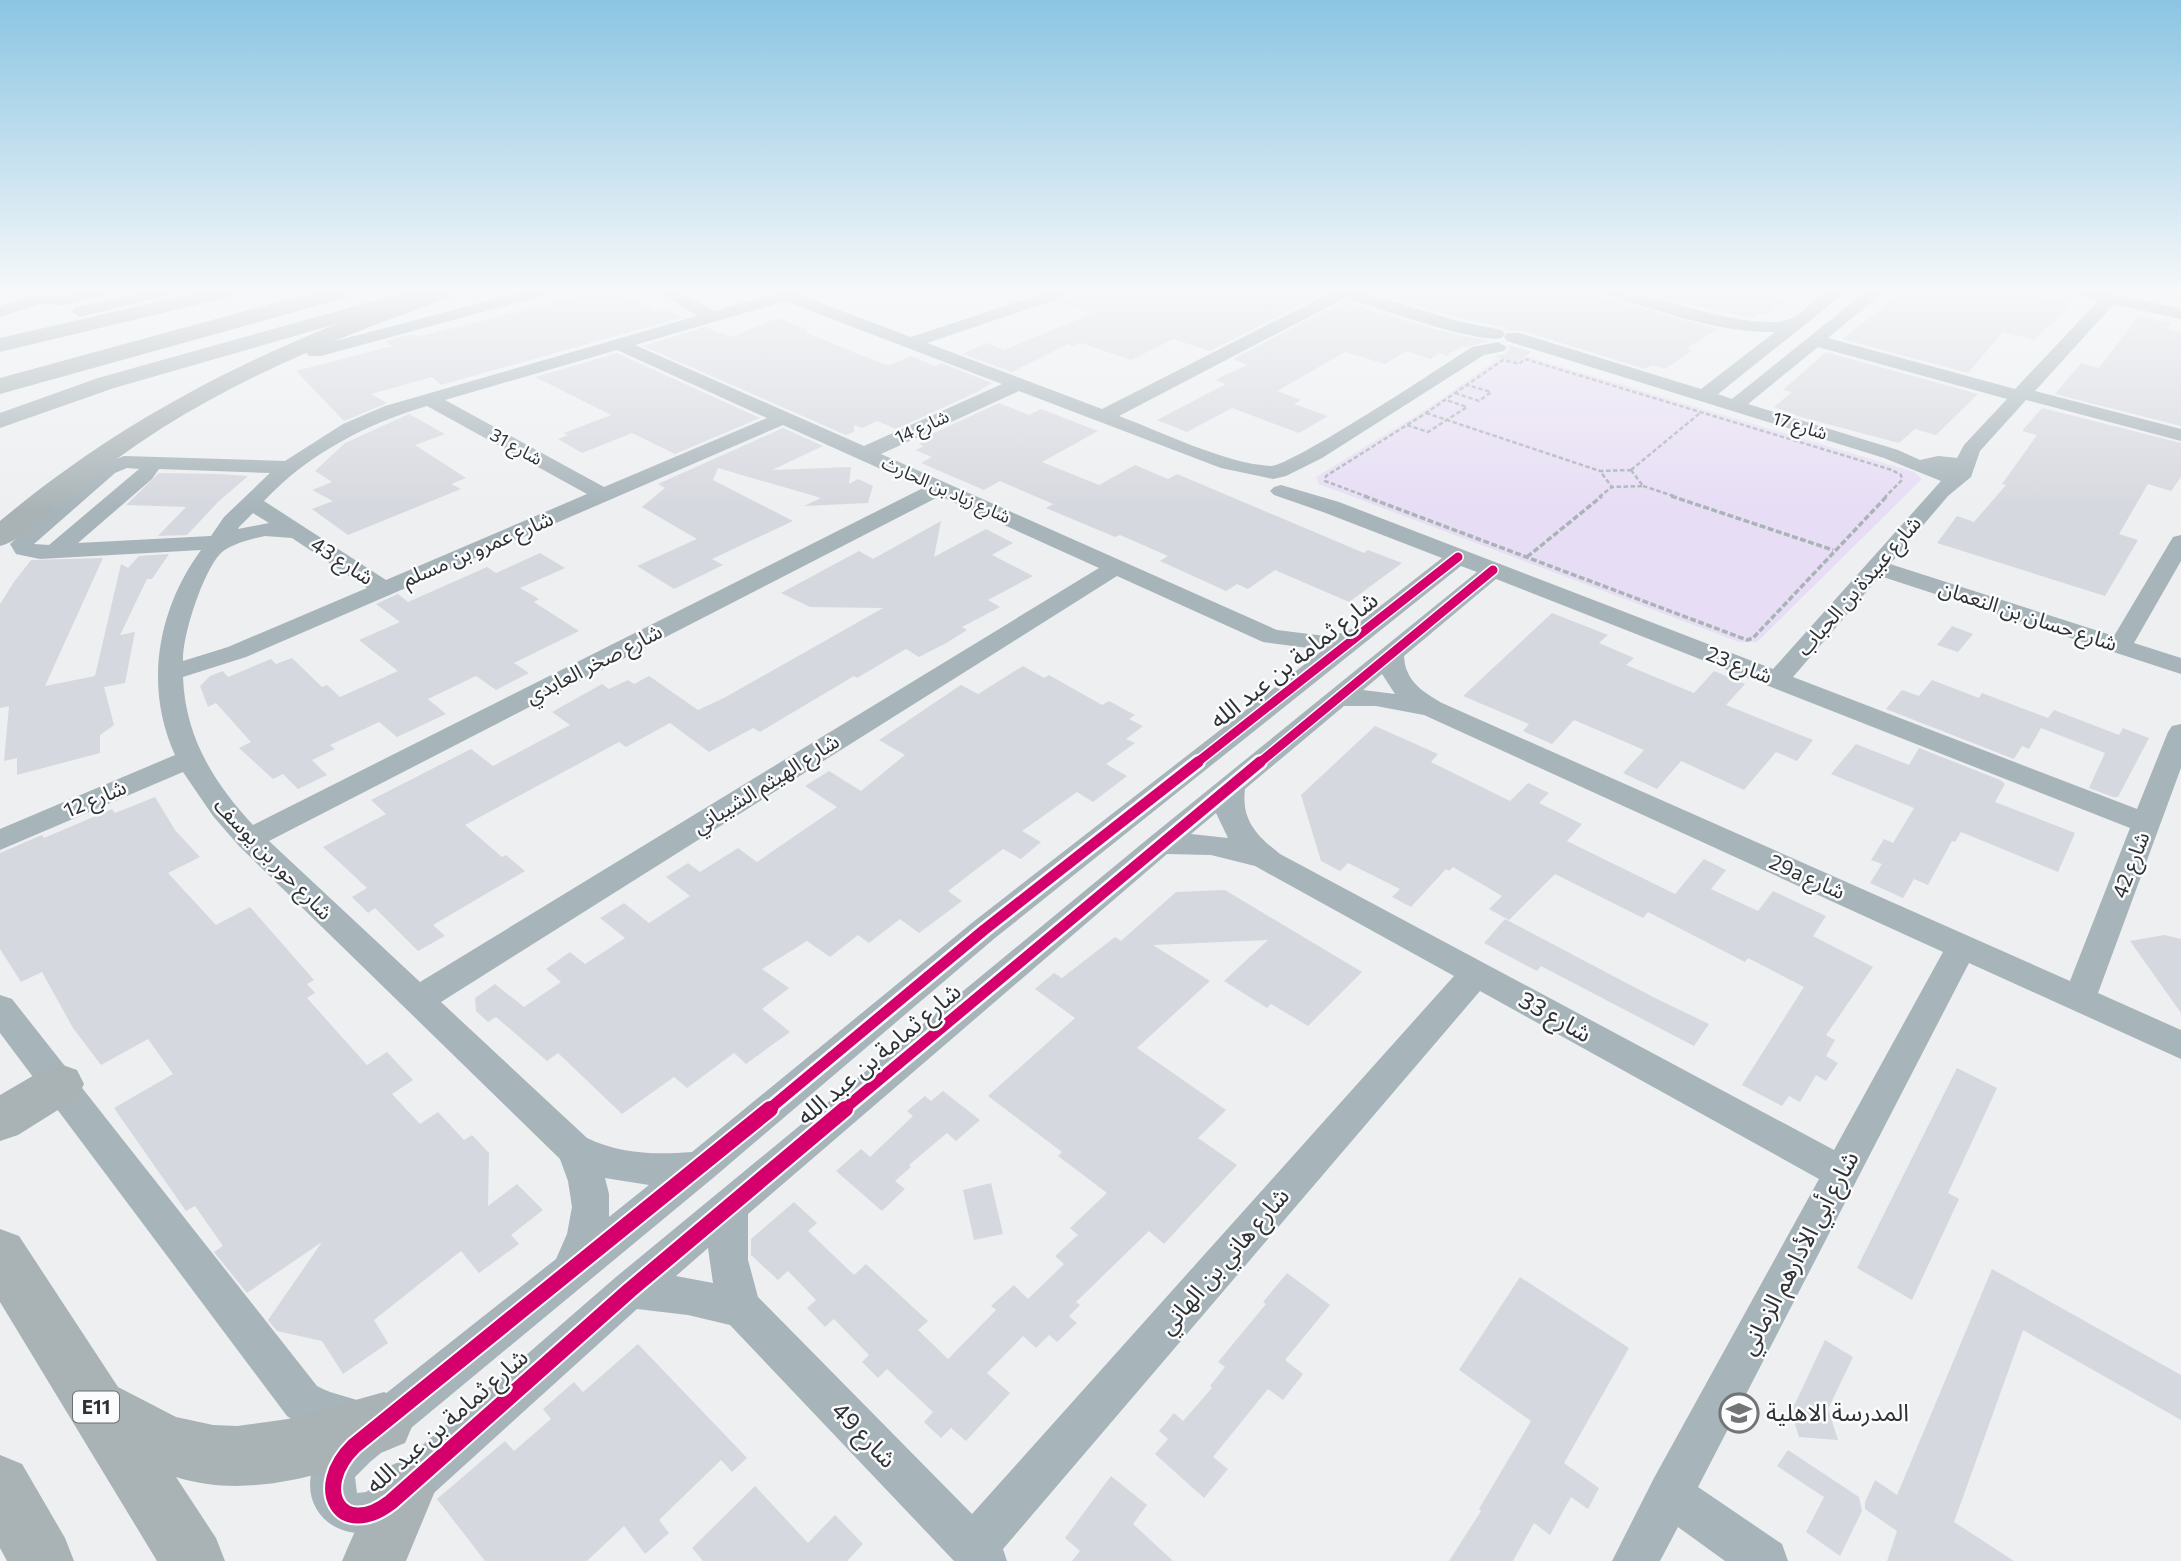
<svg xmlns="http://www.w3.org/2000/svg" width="2181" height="1561" font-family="Commissioner,'Noto Sans Arabic',sans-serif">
<rect width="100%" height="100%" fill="#edeff1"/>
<path fill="#e7ddf5" d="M1509,351L1914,472L1922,479L1757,642H1739L1319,484L1316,477L1422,412Z"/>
<g fill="#d6d8df">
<path d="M595,292H623L655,311L662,309L683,317L441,385L432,377L371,394L387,403L344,421L296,371L392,346L385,341L413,334L418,337Z"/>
<path d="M1074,292H1305L1319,296L1210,351L1173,339L1131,360L1081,343L1073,346L1068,344L1012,372L963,354L986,343L1004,350L1092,314L1059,301L1070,297Z"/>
<path d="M1388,292H1601L1605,298L1718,329L1686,349L1692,351L1665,369L1652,365L1645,369L1520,330L1506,331L1503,327L1463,319L1381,295Z"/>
<path d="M1633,292H1785L1777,298L1785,300L1764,315L1759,314L1753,318Z"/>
<path d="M1902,292H2022L2072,304L2034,340L2003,332L1968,373L1842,339Z"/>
<path d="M1343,302L1449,333L1489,341L1467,347L1462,346L1447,356L1439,353L1431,359L1406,351L1385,364L1345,352L1277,391L1301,400L1294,404L1328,416L1299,433L1232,408L1187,432L1157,420L1226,384L1215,380L1247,365L1233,359Z"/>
<path d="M2139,316L2171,323L2168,329L2181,332V426L2055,394L2081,363L2099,368Z"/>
<path d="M778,318L809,330L804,332L888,366L911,356L935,366L941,363L992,383L975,393L896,429L877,421L862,428L854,425V432L846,435L643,346L706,327L731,337Z"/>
<path d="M1503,340L1506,344L1532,352L1516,362L1494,356L1505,354L1509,349L1508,345L1501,341Z"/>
<path d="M1826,352L1978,394L1936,435L1915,429L1899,443L1801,417L1774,407L1792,392L1783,390Z"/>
<path d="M617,353L760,418L675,454L632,433L582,453L558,439L568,435L564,433L611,415L535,377Z"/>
<path d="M999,403L1029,415L1041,409L1098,431L1042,462L1099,485L1135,465L1168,479L1177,474L1364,553L1368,550L1402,563L1349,602L1275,570L1248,589L1237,584L1226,591L1160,561L1168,556L1120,535L1115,537L1046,508L1053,504L1000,481L984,490L921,463L932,457L915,450L924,446L919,444L925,441L921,439Z"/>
<path d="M2042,408L2181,443V477L2171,491L2148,484L2119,534L2138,540L2105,596L1937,543L1957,516L1974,522L2006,485L2002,484L2037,435L2022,431Z"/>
<path d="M409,414L445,434L415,445L466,478L451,484L461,489L348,535L312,509L333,501L312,490L332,482L315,471L345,443Z"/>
<path d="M783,428L823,446L772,470L851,467L849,484L858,479L873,486L868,503L804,506L821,498L718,468L713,480L793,521L712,559L723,565L674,589L637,566L697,539L642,507L665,488L658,484Z"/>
<path d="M159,473L220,474L248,476L218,502L187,535L158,536L186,507L126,505Z"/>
<path d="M941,521L934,557L986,529L1013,543L992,555L1033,576L988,600L1000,607L962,627L967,630L948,642L919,657L906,649L857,678L854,676L760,732L753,728L709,752L670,723L626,747L619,742L465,825L502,857L506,855L525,871L433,925L445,936L418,951L375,908L368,913L352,897L367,888L323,847L386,814L371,800L471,749L493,766L570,725L552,712L602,684L609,689L628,680L634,684L649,676L698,710L724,698L883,608L810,607L781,593L859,551L873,559Z"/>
<path d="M540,553L565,568L520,588L539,599L534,602L579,631L514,663L529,673L496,690L476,676L428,699L446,714L397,737L379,722L330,745L335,749L312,760L327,775L298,789L283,774L273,779L239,748L251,742L216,703L208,707L200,686L210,676L223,671L228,677L271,659L276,664L292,658L322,687L327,685L340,697L398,671L359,640L400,622L376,604L398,594L408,602L487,567L496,573Z"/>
<path d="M169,554L152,579H147L120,635L135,632L125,683L104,687L114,725L100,735V753L17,775V758L4,761L9,706L0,708V604L14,582L31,560L103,558L45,686L95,676L121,564L128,568L139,556Z"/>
<path d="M1552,613L1608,635L1599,643L1634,658L1626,665L1694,693L1714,671L1745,684L1726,705L1813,740L1797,761L1776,752L1744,790L1681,761L1657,789L1623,773L1644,750L1574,720L1552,744L1523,731L1529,724L1463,696Z"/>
<path d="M1952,626L1973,634L1958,652L1937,645Z"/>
<path d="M1023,666L1044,678L1049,675L1102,705L1109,701L1135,715L1129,719L1143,726L1126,739L1135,743L1106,764L1127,776L1093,802L1077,792L1022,831L1041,842L1021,859L1003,849L948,891L962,901L919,933L900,919L869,943L858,935L830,957L807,941L762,969L789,988L762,1009L790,1032L746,1064L734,1053L687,1088L674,1077L622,1114L558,1053L547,1061L496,1017L488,1022L476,1011L475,998L495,984L524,1007L561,982L546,969L570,952L585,964L625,938L600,918L624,903L649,923L690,896L666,877L688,863L700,872L738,848L757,862L837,807L805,786L829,771L861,791L905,755L879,740L961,685L978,694Z"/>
<path d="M1932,680L1979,698L1982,693L2048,718L2044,723L2054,710L2119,735L2123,728L2149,738L2118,797H2113L2089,788L2105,753L2041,728L2029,749L2022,746L2014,759L1886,709L1902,690L1919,696Z"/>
<path d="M1375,726L1438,754L1431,762L1510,801L1528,783L1549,793L1539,803L1582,824L1567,841L1675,894L1704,859L1726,870L1711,889L1758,911L1773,891L1826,916L1813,936L1873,967L1826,1035L1835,1040L1826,1056L1838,1063L1826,1081L1816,1075L1800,1102L1789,1096L1782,1106L1742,1085L1804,987L1748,958L1745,962L1648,912L1643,918L1555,874L1509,920L1489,909L1502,896L1453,867L1449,871L1446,869L1411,907L1392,897L1400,889L1348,863L1340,871L1321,861L1301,795Z"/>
<path d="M1856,744L1909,765L1919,748L2000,780L2005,784L1995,802L2075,833L2058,872L1961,832L1955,842L1952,841L1928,885L1914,879L1903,898L1870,883L1882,864L1871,860L1884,839L1893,843L1914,808L1831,774Z"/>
<path d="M155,797L175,830L200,857L168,873L216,925L250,907L314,980L307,984L315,993L307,998L367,1065L387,1052L413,1080L392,1094L420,1124L438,1112L464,1140L472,1135L489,1153L488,1206L517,1184L543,1210L511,1235L519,1244L479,1273L461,1251L374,1320L388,1343L343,1374L322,1341L277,1331L268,1320L322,1242L247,1293L214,1252L223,1246L195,1206L186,1211L114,1108L173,1074L148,1039L101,1065L73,1028L42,972L21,982L0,949V853L42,835L44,838L112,809L115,813Z"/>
<path d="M1225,890L1362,972L1308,1026L1271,1004L1267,1008L1224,981L1268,940L1153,945L1210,981L1137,1048L1226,1110L1198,1138L1237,1165L1164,1244L1149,1231L1076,1302L1080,1305L1069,1316L1077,1323L1057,1342L1049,1335L1036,1348L1023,1336L987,1373L1010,1393L966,1441L951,1428L941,1438L924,1422L933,1412L887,1369L878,1378L862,1362L869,1355L834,1319L825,1327L807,1308L816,1300L788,1271L778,1280L751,1255V1239L794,1202L817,1223L808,1231L854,1275L866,1264L928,1321L918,1330L948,1359L996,1310L991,1306L1014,1285L1028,1299L1064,1264L1055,1256L1078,1235L1070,1228L1107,1193L1058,1156L1062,1152L988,1096L1075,1018L1035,989L1054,973L1062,978L1115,937L1121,941L1176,892Z"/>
<path d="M1505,919L1655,998L1709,1024L1694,1046L1541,966L1537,971L1484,943Z"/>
<path d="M2164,935L2181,939V1013L2130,941Z"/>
<path d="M1957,1068L1997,1088L1948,1193L1959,1199L1912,1300L1857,1268Z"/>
<path d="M943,1091L980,1120L956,1141L947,1133L909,1165L911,1167L895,1181L905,1189L882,1211L836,1171L861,1149L870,1157L913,1116L907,1111L925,1096L931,1101Z"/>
<path d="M991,1183L1003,1234L974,1240L963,1190Z"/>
<path d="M1992,1269L2181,1375V1420L2023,1330L1954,1522L2014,1561H1887L1897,1531L1865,1509V1502L1875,1480L1897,1495Z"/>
<path d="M1287,1273L1330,1305L1285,1360L1303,1374L1283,1400L1268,1389L1213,1457L1228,1469L1204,1498L1155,1454L1168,1439L1159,1431L1174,1413L1183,1421L1212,1388L1210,1386L1225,1367L1218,1362L1266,1304L1263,1302Z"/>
<path d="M1520,1277L1629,1348L1564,1463L1599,1488L1588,1509L1571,1497L1550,1535L1534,1523L1513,1561H1449L1481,1511L1479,1509L1531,1421L1459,1370Z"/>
<path d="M1825,1340L1853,1357L1828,1409L1838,1440L1799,1437L1791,1412Z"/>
<path d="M638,1344L747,1458L732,1472L721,1460L659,1520L669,1533L645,1554L624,1526L587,1561H485L437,1499L505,1441L514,1451L551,1419L543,1409L574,1382L583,1392Z"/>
<path d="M1788,1450L1859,1497L1862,1511L1840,1556L1806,1532L1824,1497L1777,1466Z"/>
<path d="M1111,1476L1147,1505L1133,1524L1173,1561H1072L1080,1551L1065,1538Z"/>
<path d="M755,1486L808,1543L835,1515L863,1544L847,1561H703L692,1548Z"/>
</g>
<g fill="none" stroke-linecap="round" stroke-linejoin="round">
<g stroke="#aab3b6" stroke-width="2.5" stroke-dasharray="4.5 2.5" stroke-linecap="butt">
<path d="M1455,393L1479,401L1491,392L1467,385"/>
<path d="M1426,413L1600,471"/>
<path d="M1407,425L1428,432L1467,407L1446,400"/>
<path d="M1631,470L1643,486L1612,487L1600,471Z"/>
<path d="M1631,470L1700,413"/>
<path d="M1643,486L1677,497"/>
<path d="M1368,497L1325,481L1326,476L1426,413L1503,360L1519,364L1525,359L1892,470L1901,475L1902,480L1885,497"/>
<path d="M1599,497L1612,487"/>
</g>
<g stroke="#aab3b6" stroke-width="3.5" stroke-dasharray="6 2.5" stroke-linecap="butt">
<path d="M1364,496L1747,640L1753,638L1887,496"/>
<path d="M1671,496L1833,550"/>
<path d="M1527,557L1602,496"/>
</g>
<g fill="#a7b4ba" fill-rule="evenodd">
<path d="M79,292H107L105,295L65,305L39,304L0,317V306L37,294L65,295Z"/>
<path d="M142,292H170L168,295L80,317L72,312L74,308Z"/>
<path d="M521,292H547L545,295L321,356H309L306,352L309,348Z"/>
<path d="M660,292H680L714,311L779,292H805L802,296L911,337L1047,292H1071L1069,295L927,343L1102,409L1332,292H1360L1462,322L1502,330L1505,334L1502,338C1477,344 1375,307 1345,298L1119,416C1162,432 1224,463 1270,466C1289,468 1444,365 1472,347L1498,342L1507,347L1504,351L1484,355L1322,458L1286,476L1273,479L1221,468L1019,391L881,454L1277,630L1325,636L1347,632L1442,558L1323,512L1274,495L1270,491L1274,487L1281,485L1339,502L1773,669L1941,481L1884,458L1507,341L1504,337L1507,333H1519L1701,389L1775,332C1718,333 1661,311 1606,295L1604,292C1660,292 1712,321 1769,322C1806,323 1806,297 1830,292C1835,291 1841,292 1846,292L1718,394L1732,399L1865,292H1883L1828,338L2015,389L2099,300L2078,295L2076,292H2105L2181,309V319L2114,304L2035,391L2181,429V441L2026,400L1980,451L1971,477L1948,496L1890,564L2114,636L2170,542L2173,537L2181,535V561L2134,643L2181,658V674L1880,576L1793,677L2137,809L2168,732L2172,726L2181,724V768L2098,993L2181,1030V1059L1969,963L1698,1487L1782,1544L1788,1561H1725L1678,1527L1660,1561H1612L1654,1478L1819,1179L1480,991L1003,1549L1007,1561H954L730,1325L688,1315L637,1309L403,1521C332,1561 278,1493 332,1437L306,1428L287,1416L0,1033V995L12,999L317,1386C334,1396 353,1396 370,1406L556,1259L567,1234L572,1207L568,1181L560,1159L239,846L213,816L183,772L0,850V829L175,755C144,687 157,610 201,550L40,559L16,554L10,544L101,465L124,456L285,461L343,424L385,406L697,316ZM785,301L1002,384L864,446L635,345ZM1818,347L2007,399L1964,445L1957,458L1938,456L1920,460L1898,450L1748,404ZM617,350L767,418L604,487L445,400ZM427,406L587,494L386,580L264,501C308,454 366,424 427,406ZM783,425L923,488L253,825C213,782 185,736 183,677L246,657ZM127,468L139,469L49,545L34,544L115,473ZM159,469L270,473L224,517L211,536L78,543L152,479ZM940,496L1099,568L420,982L269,841ZM253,513L269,523L238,529L239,527ZM265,536L292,538L367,588L228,647L183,661C182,636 203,572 220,554C230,544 251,539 265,536ZM1461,566L1477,572L1150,837L616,1277L380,1482L366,1492L357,1493L355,1477L370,1462L713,1178L995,938ZM1117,576L1263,642L1323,650L973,922L692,1152C655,1155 620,1154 587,1138L441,1002ZM1496,579L2130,828L2070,981L1442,703C1423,692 1405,681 1404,656ZM1382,674L1395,694L1363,690ZM1344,706H1376L1424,715L1943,952L1834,1150L1280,854C1257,836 1241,820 1245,789ZM1216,813L1228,838L1191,834ZM1167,854L1211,855L1255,866L1454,976L972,1514L758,1297L748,1260V1214ZM605,1178L649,1185L609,1217V1194ZM708,1248L713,1283L676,1276Z"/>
</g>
<g fill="#abb6ba" fill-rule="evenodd">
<path d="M200,292H236L233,296L0,352V338Z"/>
<path d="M405,292H437L434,296L114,388L0,428V413L98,378Z"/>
</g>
<g fill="#a9b3b6" fill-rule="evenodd">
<path d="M315,292H351L348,297L0,394V378Z"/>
<path d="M423,292H455L452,297C352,332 252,371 162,428C128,450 95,474 63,499C43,514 24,540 0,546V521C128,414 266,346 423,292Z"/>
<path d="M60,1064L77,1070L84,1084L77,1098L18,1135L0,1141V1095L43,1070Z"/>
<path d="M0,1229L19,1236L118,1387L176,1417L213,1425L237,1426L288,1419L384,1392L405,1401L414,1422L405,1443C336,1472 251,1501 176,1477L216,1538L225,1561H157L0,1302Z"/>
<path d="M0,1455L22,1464L65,1538L74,1561H7L0,1548Z"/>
<path d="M404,1460L426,1469L435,1491L406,1561H342L382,1469Z"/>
</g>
<g stroke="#fafcfe" stroke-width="12">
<g id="cycleway-far2">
<path d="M1195,764L1458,557"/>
<path d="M1258,764L1493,570"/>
</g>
</g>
<g stroke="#fafcfe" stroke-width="16">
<g id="cycleway-far1">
<path d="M768,1110L984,930L1198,762"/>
<path d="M843,1110L1260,762"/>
</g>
</g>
<g stroke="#fafcfe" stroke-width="20">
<path id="cycleway" d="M770,1109L354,1446C311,1488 340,1541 391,1502L630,1290L845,1109"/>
</g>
<use href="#cycleway-far2" stroke="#d6006c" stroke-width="9"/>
<use href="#cycleway-far1" stroke="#d6006c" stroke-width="11"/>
<use href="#cycleway" stroke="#d6006c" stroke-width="16"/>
</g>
<linearGradient id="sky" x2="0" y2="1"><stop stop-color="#8bc5e3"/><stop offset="0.57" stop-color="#f7f8f9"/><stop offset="1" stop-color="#f7f8f9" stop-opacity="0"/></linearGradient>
<rect width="2181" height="510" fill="url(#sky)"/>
<defs>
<g id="school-ring" transform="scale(2.0125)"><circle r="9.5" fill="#fafcfe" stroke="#727475" stroke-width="1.5"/><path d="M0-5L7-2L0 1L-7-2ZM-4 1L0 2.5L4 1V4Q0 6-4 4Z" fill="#727475"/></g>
</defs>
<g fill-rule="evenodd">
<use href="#school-ring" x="1739" y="1413"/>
</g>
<g text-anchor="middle" stroke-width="5" stroke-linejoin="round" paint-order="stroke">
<g font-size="18" fill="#2f3132" stroke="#fafcfe">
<text transform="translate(1800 426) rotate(17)" y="6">شارع 17</text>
<text transform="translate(922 427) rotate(-24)" y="6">شارع 14</text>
<text transform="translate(516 447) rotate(29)" y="6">شارع 31</text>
<text transform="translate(946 490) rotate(24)" y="6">شارع زياد بن الحارث</text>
</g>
<rect fill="#fafcfe" stroke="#6c6e6f" stroke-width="2" x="73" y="1391.5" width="46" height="31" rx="5"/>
<g font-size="19" font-weight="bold" fill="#2f3132">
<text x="96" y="1414">E11</text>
</g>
<g font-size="21" fill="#2f3132" stroke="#fafcfe">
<text transform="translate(478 549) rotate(-23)" y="7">شارع عمرو بن مسلم</text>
<text transform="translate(342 561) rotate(33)" y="7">شارع 43</text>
<text transform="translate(1859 586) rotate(-49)" y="7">شارع عبيدة بن الحباب</text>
<text transform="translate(2028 616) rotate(18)" y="7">شارع حسان بن النعمان</text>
<text transform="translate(594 664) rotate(-27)" y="7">شارع صخر العابدي</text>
<text transform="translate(1739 665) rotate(21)" y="7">شارع 23</text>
<text transform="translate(766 784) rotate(-32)" y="7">شارع الهيثم الشيباني</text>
<text transform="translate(95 799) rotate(-23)" y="7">شارع 12</text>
<text transform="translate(273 859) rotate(46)" y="7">شارع حور بن يوسف</text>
<text transform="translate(2131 865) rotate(-69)" y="7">شارع 42</text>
<text transform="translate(1807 877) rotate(24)" y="7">29a شارع</text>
</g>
<g font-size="24" fill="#2f3132" stroke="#fafcfe">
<text transform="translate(1294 660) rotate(-38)" y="8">شارع ثمامة بن عبد الله</text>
<text transform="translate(1555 1017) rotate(29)" y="8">شارع 33</text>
<text transform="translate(879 1054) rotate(-40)" y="8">شارع ثمامة بن عبد الله</text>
<text transform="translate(1799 1253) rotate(-62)" y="8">شارع أبي الأدارهم الزماني</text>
<text transform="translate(1224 1261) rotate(-49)" y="8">شارع هاني بن الهاني</text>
<text transform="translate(447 1421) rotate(-41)" y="8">شارع ثمامة بن عبد الله</text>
<text transform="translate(864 1435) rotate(46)" y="8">شارع 49</text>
</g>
<g font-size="24" fill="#2f3132" stroke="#fafcfe" text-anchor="start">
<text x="1766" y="1421">المدرسة الاهلية</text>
</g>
</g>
</svg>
